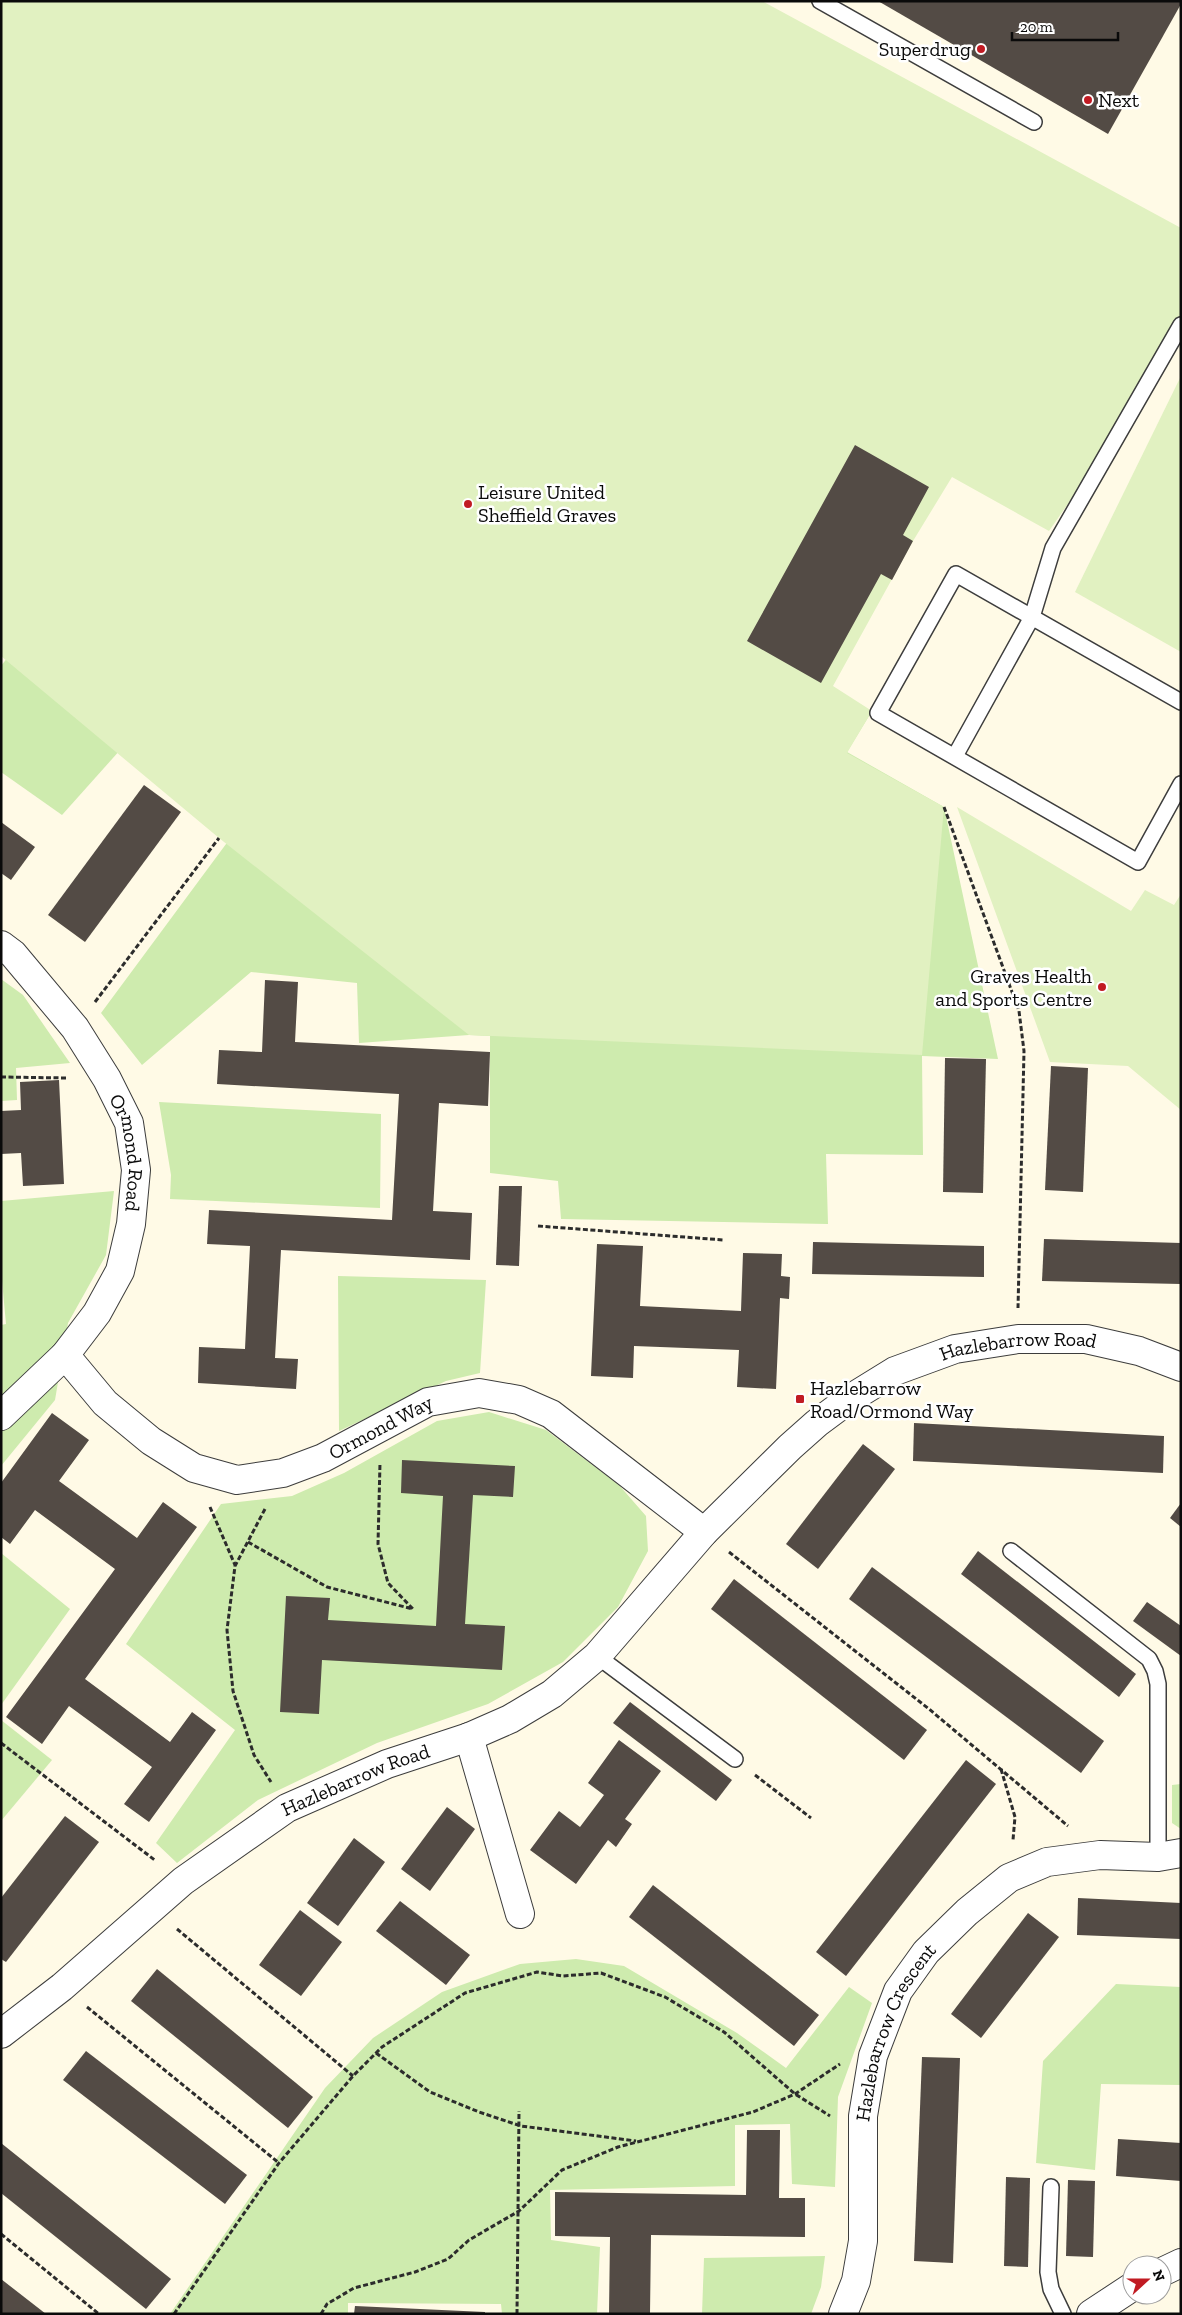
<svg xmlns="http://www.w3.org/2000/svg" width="1182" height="2315" font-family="'Zilla Slab',serif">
<rect width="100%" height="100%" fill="#fffae6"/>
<g fill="#ceebae">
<path d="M1,347L872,711L847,752L944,807L998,1059L922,1056L923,1155L826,1154L828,1224L561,1219L558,1181L490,1173V1036L469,1035L359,1043L357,983L251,972L142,1065L101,1013L229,840Z"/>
<path d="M8,657L121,749L62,815L1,772V666Z"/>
<path d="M1,979L23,995L70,1063L16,1068L17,1100L1,1101Z"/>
<path d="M159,1102L381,1114L380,1208L170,1199L171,1175Z"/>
<path d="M114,1191L106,1255L68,1323L55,1400L1,1466V1325L6,1324L1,1270V1201Z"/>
<path d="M338,1276L486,1280L480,1373L446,1381L339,1431Z"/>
<path d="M489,1412L546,1430L619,1485L646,1516L648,1551L618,1607L563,1662L488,1704L377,1743L258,1800L177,1863L156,1843L235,1730L126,1644L221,1504L292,1496L344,1473L437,1421Z"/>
<path d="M1,1553L70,1609L1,1705Z"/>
<path d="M1,1720L52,1760L1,1821Z"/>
<path d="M1181,1784V1829L1172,1823V1785Z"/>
<path d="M576,1959L624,1966L737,2033L786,2068L849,1987L872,2003L838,2097L835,2187L792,2184L790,2124L735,2125V2186L550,2190L551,2240L600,2247L597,2314H502L501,2304L348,2303V2314H170L325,2088L373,2038L442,1992L520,1964Z"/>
<path d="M1116,1984L1181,1987V2085L1101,2084L1095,2170L1036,2163L1043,2061Z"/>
<path d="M825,2256L821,2287L811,2314H702L704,2258Z"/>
</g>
<g fill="#e1f1c1">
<path d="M1,1H762L1181,228V342L1049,531L952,477L913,541L833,686L872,711L847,753L944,807L922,1055L469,1035L219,838L1,656Z"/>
<path d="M1181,376V652L1075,592Z"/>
<path d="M957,807L1131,911L1145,890L1174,905L1181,894V1110L1128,1066L1050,1062Z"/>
</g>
<g fill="#534b45">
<path d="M878,1H1181V4L1108,134Z"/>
<path d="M855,445L929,487L903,535L913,541L892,580L881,574L821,683L747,641Z"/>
<path d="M144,785L181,812L85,942L48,915Z"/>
<path d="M1,822L35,847L11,880L1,873Z"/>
<path d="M265,980L298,982L295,1042L490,1052L488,1106L439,1103L433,1211L472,1213L470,1260L281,1250L275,1358L298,1359L296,1389L198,1383L199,1347L245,1349L250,1246L207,1244L209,1210L392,1220L399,1094L217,1084L219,1050L262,1052Z"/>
<path d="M945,1058L986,1059L983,1193L943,1192Z"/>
<path d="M1051,1066L1088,1068L1083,1192L1045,1190Z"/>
<path d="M59,1080L64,1184L23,1186L21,1153L1,1154V1111L21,1110L20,1082Z"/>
<path d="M499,1186H522L519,1266L496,1265Z"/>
<path d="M1044,1239L1181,1243V1284L1042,1281Z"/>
<path d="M813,1242L984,1246V1277L812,1274Z"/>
<path d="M597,1244L643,1246L640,1306L741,1311L743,1253L782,1254L781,1276L790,1277L789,1299L780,1298L776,1389L737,1387L739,1350L634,1346L633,1378L591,1376Z"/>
<path d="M52,1413L89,1440L59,1481L137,1538L163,1502L197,1527L85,1679L170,1742L192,1712L216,1730L149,1822L124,1804L152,1767L69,1706L42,1744L6,1717L115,1569L35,1510L10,1544L1,1537V1483Z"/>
<path d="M914,1423L1164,1436L1163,1473L913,1461Z"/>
<path d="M863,1444L895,1469L818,1569L786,1544Z"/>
<path d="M402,1460L515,1466L513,1497L473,1495L465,1624L505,1626L502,1670L322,1660L319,1714L280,1712L286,1596L330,1598L328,1620L436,1626L443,1496L401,1493Z"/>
<path d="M1181,1503V1527L1170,1518Z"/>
<path d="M978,1551L1136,1674L1119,1697L961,1574Z"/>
<path d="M872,1567L1104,1741L1081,1773L849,1599Z"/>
<path d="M734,1579L927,1730L904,1760L711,1609Z"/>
<path d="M1147,1602L1181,1626V1656L1133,1621Z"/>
<path d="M630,1702L732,1780L716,1801L613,1723Z"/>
<path d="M619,1740L661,1771L625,1819L632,1824L616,1847L608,1840L576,1884L530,1850L559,1811L580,1827L604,1795L588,1783Z"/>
<path d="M966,1760L996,1784L846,1976L816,1952Z"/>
<path d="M447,1807L475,1829L430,1891L401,1869Z"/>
<path d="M65,1816L99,1842L6,1962L1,1959V1898Z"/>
<path d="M354,1838L385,1862L338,1926L307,1903Z"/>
<path d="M653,1885L819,2015L794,2046L629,1917Z"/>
<path d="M1078,1898L1181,1903V1939L1077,1935Z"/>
<path d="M400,1901L470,1955L446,1985L376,1931Z"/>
<path d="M300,1910L342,1942L301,1996L259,1965Z"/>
<path d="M1028,1913L1059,1937L981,2038L951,2014Z"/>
<path d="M157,1969L313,2097L288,2128L131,2001Z"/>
<path d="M86,2051L247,2175L225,2204L63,2080Z"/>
<path d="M922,2057L960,2058L953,2263L914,2261Z"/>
<path d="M747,2130H780L779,2198H805V2237L651,2235L650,2314H609L610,2237L555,2236V2192L746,2195Z"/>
<path d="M1118,2139L1181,2143V2181L1116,2176Z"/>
<path d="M1,2143L171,2279L146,2309L1,2193Z"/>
<path d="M1006,2177L1030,2178L1028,2267L1004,2266Z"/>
<path d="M1068,2180L1095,2181L1093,2257L1066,2256Z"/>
<path d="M1,2279L46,2314H1Z"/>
<path d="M355,2306L485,2312V2314H354Z"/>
</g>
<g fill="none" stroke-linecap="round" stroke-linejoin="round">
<g stroke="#3d3d3d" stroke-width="18">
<g id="lane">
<path d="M820,1L1034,122"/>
<path d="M1181,702L956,574L878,713L1138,862L1181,784"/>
<path d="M955,756L1032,617L1053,548L1181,325"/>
<path d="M1011,1551L1149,1659L1155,1671L1158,1684V1857"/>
<path d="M597,1656L735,1759"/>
<path d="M1051,2187L1048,2272L1051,2289L1063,2314"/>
</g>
</g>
<g stroke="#3d3d3d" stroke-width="30">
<g id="street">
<path id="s1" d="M1,945L13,954L75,1028L107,1079L129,1123L136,1170L131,1224L120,1271L97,1313L65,1355L1,1416"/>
<path id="s2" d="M65,1355L105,1403L151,1441L194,1468L237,1480L283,1473L323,1458L428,1402L479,1393L519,1400L551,1414L704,1532"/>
<path d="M469,1737L520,1914"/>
<path id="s3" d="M1,2034L62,1987L183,1881L287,1808L387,1764L469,1737L510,1719L552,1694L597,1656L704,1532L790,1447L817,1423L848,1400L895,1371L955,1349L1018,1339H1086L1139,1351L1181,1367"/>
<path d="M1162,2272L1181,2263"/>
<path id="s4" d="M843,2314L856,2281L863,2241V2116L873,2056L898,1991L926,1952L967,1912L1009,1878L1047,1862L1100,1855L1158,1857L1181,1853"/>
<path d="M1091,2314L1132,2287"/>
</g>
</g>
<g stroke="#2c2c2c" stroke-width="3" stroke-dasharray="5 2.5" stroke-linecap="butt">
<path d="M944,807L1019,1011L1024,1051L1018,1308"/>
<path d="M95,1002L219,838"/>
<path d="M1,1077L68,1078"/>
<path d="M538,1226L724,1240"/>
<path d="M210,1507L235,1565"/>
<path d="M265,1509L235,1566L227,1630L233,1691L254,1755L271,1782"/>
<path d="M248,1542L327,1587L413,1609L388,1583L378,1544L380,1463"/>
<path d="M729,1552L929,1709L1068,1826"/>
<path d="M1,1743L156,1861"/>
<path d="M1001,1769L1015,1817L1013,1840"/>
<path d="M755,1775L811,1818"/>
<path d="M177,1929L353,2076"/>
<path d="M87,2007L279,2163"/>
<path d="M376,2053L430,2092L479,2112L521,2126L636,2141"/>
<path d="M1,2234L99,2314"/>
<path d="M174,2314L279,2163L353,2076L382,2047L465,1993L537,1972L563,1976L601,1973L665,1997L724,2032L795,2094L830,2116"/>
<path d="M321,2314L327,2304L354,2288L415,2272L448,2259L469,2240L519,2211L562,2170L618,2147L753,2112L795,2094L840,2064"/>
<path d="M517,2314L519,2111"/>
</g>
<use href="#lane" stroke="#fff" stroke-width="15"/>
<use href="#street" stroke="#fff" stroke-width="28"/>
</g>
<g fill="#c11b23" stroke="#fff" stroke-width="2">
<circle cx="981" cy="49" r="5"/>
<circle cx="1088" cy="100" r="5"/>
<circle cx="468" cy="504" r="5"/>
<circle cx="1102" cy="987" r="5"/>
<rect x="795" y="1394" width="10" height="10" rx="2.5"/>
</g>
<g text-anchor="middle" stroke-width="5" stroke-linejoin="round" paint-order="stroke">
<g font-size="20" fill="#0a0a0a" stroke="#fff" text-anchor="start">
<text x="971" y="56" text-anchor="end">Superdrug</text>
<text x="1098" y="107">Next</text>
<text x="478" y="499">Leisure United<tspan x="478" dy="23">Sheffield Graves</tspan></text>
<text x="1092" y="983" text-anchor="end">Graves Health<tspan x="1092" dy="23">and Sports Centre</tspan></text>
<text x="810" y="1395">Hazlebarrow<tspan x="810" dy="23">Road/Ormond Way</tspan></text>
</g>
<g font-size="20" fill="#0a0a0a" stroke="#fff">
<text dy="7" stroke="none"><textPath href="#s1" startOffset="250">Ormond Road</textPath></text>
<text dy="7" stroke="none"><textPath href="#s3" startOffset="1255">Hazlebarrow Road</textPath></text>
<text dy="7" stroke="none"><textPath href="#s2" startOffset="372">Ormond Way</textPath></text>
<text dy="7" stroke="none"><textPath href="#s3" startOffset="439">Hazlebarrow Road</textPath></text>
<text dy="7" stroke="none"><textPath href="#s4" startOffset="292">Hazlebarrow Crescent</textPath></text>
</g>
</g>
<rect width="1182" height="2315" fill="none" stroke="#0a0a0a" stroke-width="5"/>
<g transform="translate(1147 2280) rotate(69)"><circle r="24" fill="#ffffff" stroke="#9d9d9d"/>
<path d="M0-4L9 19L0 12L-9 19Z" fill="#c11b23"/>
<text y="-8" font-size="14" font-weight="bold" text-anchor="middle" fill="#0a0a0a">N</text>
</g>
<path d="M1012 32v8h106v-8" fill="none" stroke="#0a0a0a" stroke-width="2.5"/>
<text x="1020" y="32" font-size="15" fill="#0a0a0a" stroke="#ffffff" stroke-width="4" paint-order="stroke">20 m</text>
</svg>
